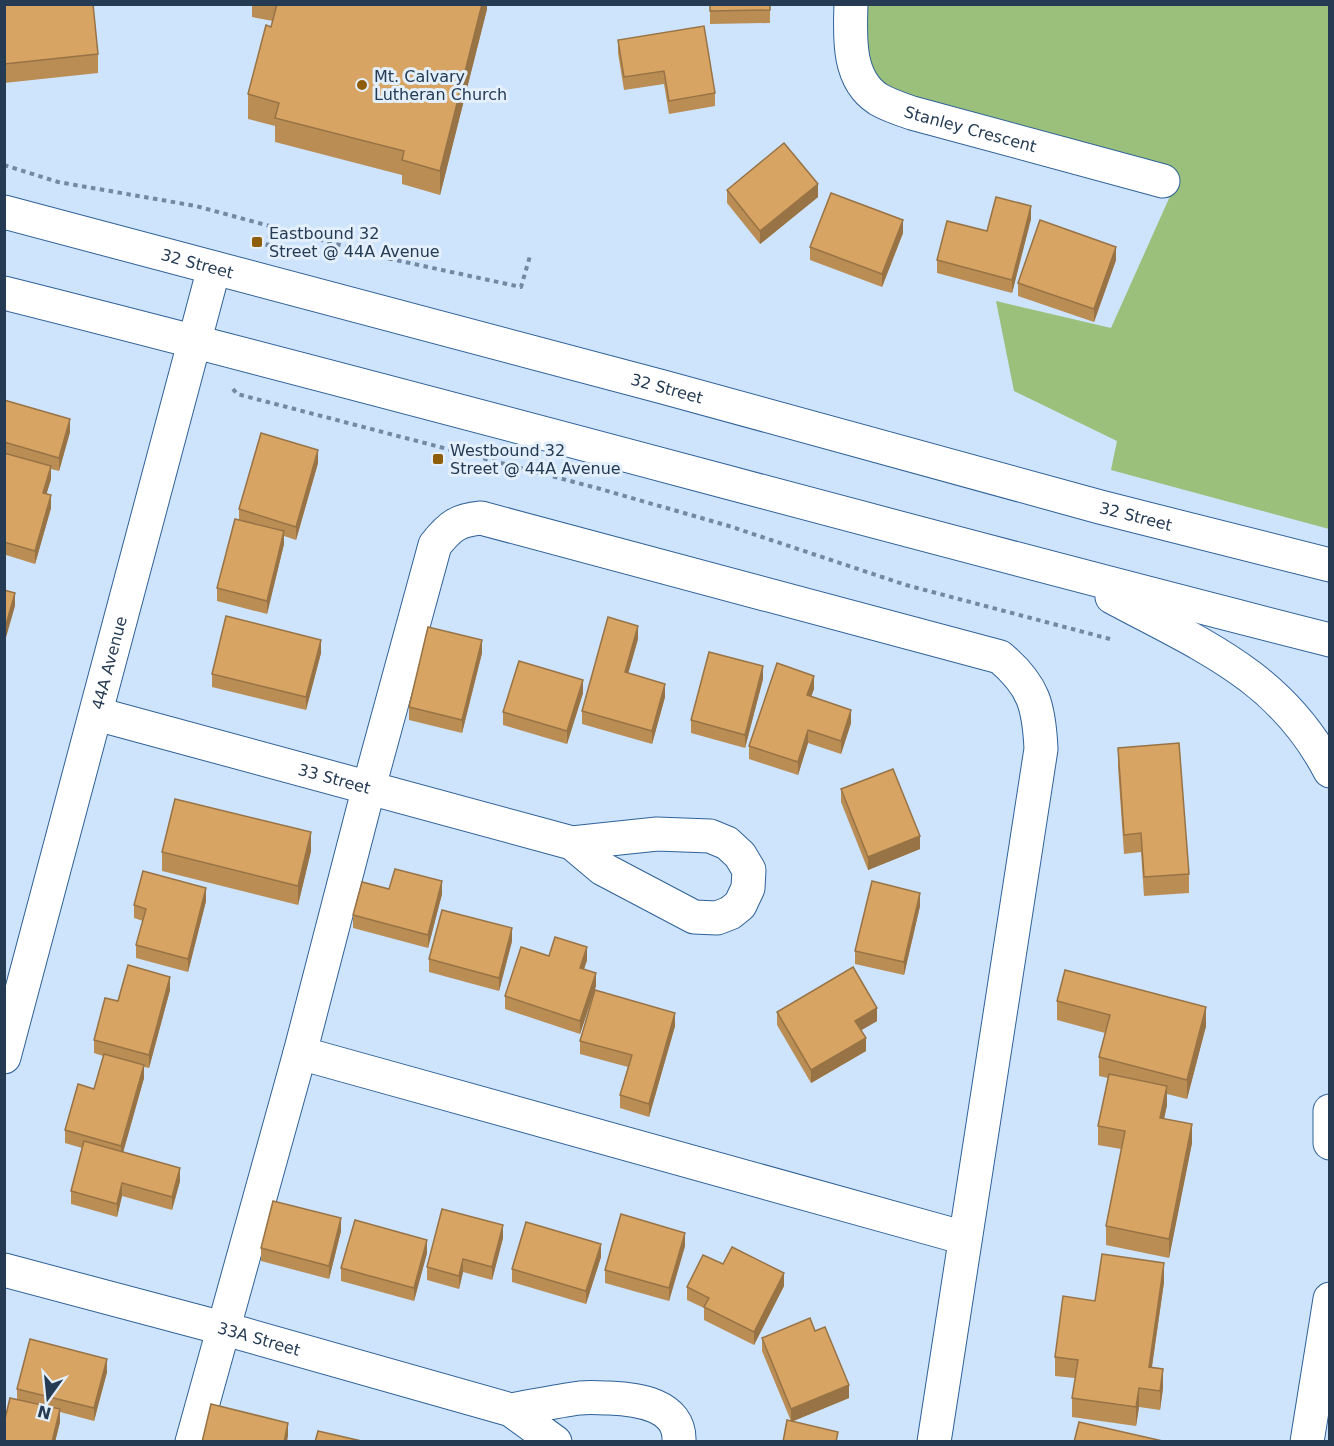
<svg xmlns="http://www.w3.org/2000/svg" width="1334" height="1446" font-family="'DejaVu Sans',sans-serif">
<rect width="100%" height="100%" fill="#cee3fc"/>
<path fill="#9ac07b" d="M851,5H1329V529L1111,470L1117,441L1014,391L996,301L1111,328L1175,185L876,98Z"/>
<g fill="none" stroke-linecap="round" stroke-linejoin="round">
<g stroke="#2f6298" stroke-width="35">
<g id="minor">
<path id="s1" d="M851,4C850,36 847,79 878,99C888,105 900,109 912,113L1163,181"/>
<path id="s2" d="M97,714L572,843L657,834L710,836L727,843L740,855L749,870L748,888L740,905L730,913L717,918L694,917L603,869L572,843"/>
<path d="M300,1053L965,1238"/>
<path id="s3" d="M4,1057L214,268"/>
<path d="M1330,1111V1143"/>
<path id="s4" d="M4,1270L222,1328L511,1410L555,1442"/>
<path d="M511,1410C534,1406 557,1401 580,1398C590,1397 599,1398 609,1398C636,1399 681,1404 679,1442"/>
<path d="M192,1442L300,1053L369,787L435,545C450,526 458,520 481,518L1000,657C1034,686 1039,706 1041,749L934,1442"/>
<path d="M1307,1442L1330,1299"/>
</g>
</g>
<g stroke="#2f6298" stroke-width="35">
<g id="major">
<path id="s5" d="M4,212L663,387L1100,507L1330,565"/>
<path d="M4,293C447,404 887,528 1330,640"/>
<path d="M1112,597C1201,645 1281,676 1330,771"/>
</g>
</g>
<g stroke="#7389a2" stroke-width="4" stroke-dasharray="4.5 4.5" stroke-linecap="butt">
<path d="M4,165L58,182L196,206L391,259L521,287L530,256"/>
<path d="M267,247L272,227"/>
<path d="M233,389L237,394L597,488L729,526L906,585L1110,639"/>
</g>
<use href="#minor" stroke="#fff" stroke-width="33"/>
<use href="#major" stroke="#fff" stroke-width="33"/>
</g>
<g fill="#ba8d55">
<path d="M4,4L98,54V73L4,83Z"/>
<path d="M252,4H487V9L440,195L402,184V175L275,142V126L248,119V94L273,21L252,17Z"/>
<path d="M710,4H770V23L710,24Z"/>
<path d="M618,40L715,93V106L669,114L664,84L624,90L618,53Z"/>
<path d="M727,190L818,197L760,244L727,203Z"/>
<path d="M1031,219L1012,293L937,273V260L987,231Z"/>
<path d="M903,233L882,287L810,260V247Z"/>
<path d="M1116,260L1094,322L1018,296V283Z"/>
<path d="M4,400L70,432L59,471L51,469V479L46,494L51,508L35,564L6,555V568L4,572Z"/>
<path d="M318,463L296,540L284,536V544L267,614L217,601V588L239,520V509Z"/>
<path d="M638,639L628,673L665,697L652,744L582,724V711Z"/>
<path d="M321,653L306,710L212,687V674Z"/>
<path d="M482,653L462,733L409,720V707Z"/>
<path d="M763,679L745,748L691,733V720Z"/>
<path d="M814,689L811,696L851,723L841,754L808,743L798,775L749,759V746Z"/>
<path d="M583,693L567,744L503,725V712Z"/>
<path d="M1118,748L1189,874V893L1144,896L1141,852L1124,854L1118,767Z"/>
<path d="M841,789L920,849L868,870L841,802Z"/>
<path d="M311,851L298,905L162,871V852Z"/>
<path d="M389,889L442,894L428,948L353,928V915Z"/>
<path d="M206,901L188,972L136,958V945L143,921L134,918V905Z"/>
<path d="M920,906L904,975L855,964V951Z"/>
<path d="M512,941L499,991L429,972V959Z"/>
<path d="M549,956L587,960L584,969L596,986L580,1034L505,1009V996Z"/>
<path d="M170,990L149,1068L144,1067V1078L123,1152L180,1181L172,1210L122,1196L117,1217L71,1204V1191L82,1148L65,1143V1130L94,1089L103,1056L94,1053V1040L118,1001Z"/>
<path d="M1057,1001L1206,1026L1187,1099L1167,1094V1105L1164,1119L1192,1143L1169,1258L1106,1245V1226L1121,1149L1098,1145V1126L1108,1078L1099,1076V1057L1105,1033L1057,1020Z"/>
<path d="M777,1012L877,1021L861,1030L866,1051L811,1083L777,1025Z"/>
<path d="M675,1026L649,1117L620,1108V1095L628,1067L580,1054V1041Z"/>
<path d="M341,1231L329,1279L261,1261V1248Z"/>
<path d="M503,1238L492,1280L463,1272L459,1289L427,1280V1267Z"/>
<path d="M685,1246L669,1301L605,1283V1270Z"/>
<path d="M427,1253L414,1301L341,1281V1268Z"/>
<path d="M601,1257L586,1304L512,1282V1269Z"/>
<path d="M723,1264L784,1286L754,1345L704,1320V1308L687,1300V1287Z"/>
<path d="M1164,1282L1152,1367L1163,1388L1160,1410L1139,1407L1136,1426L1072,1417V1398L1075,1378L1055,1376V1357L1095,1301Z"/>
<path d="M815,1331L849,1398L793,1421L838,1442L791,1421L762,1351V1338Z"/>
<path d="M107,1372L94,1421L60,1412V1422L55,1442H4L17,1400V1389Z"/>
</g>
<g fill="#977345">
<path d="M482,4H487V9L440,195V171Z"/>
<path d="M818,184V197L760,244V231Z"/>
<path d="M1031,206V219L1012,293V280Z"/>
<path d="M903,220V233L882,287V274Z"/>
<path d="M1116,247V260L1094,322V309Z"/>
<path d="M70,419V432L59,471V458Z"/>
<path d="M318,450V463L296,540V527Z"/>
<path d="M51,466V479L43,506V493Z"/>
<path d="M51,495V508L35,564V551Z"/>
<path d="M284,531V544L267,614V601Z"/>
<path d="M6,555V568L4,572V559Z"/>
<path d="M15,593V606L5,641V628Z"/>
<path d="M638,626V639L625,685V672Z"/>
<path d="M321,640V653L306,710V697Z"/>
<path d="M482,640V653L462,733V720Z"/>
<path d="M763,666V679L745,748V735Z"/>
<path d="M814,676V689L807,708V695Z"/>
<path d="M583,680V693L567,744V731Z"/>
<path d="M665,684V697L652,744V731Z"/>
<path d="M851,710V723L841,754V741Z"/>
<path d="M808,730V743L798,775V762Z"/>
<path d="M311,832V851L298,905V886Z"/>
<path d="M920,836V849L868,870V857Z"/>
<path d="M442,881V894L428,948V935Z"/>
<path d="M206,888V901L188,972V959Z"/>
<path d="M920,893V906L904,975V962Z"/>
<path d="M512,928V941L499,991V978Z"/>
<path d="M587,947V960L580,981V968Z"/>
<path d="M596,973V986L580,1034V1021Z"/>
<path d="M170,977V990L149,1068V1055Z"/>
<path d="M1206,1007V1026L1187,1099V1080Z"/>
<path d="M877,1008V1021L855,1034V1021Z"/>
<path d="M675,1013V1026L649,1117V1104Z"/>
<path d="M866,1038V1051L811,1083V1070Z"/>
<path d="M144,1065V1078L121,1160V1146Z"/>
<path d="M1167,1086V1105L1160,1137V1118Z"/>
<path d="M1192,1124V1143L1169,1258V1239Z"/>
<path d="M180,1168V1181L172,1210V1197Z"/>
<path d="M122,1183V1196L117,1217V1204Z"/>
<path d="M341,1218V1231L329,1279V1266Z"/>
<path d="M503,1225V1238L492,1280V1267Z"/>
<path d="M685,1233V1246L669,1301V1288Z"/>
<path d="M427,1240V1253L414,1301V1288Z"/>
<path d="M601,1244V1257L586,1304V1291Z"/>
<path d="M463,1259V1272L459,1289V1276Z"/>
<path d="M1164,1263V1282L1149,1386V1367Z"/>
<path d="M784,1273V1286L754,1345V1332Z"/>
<path d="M107,1359V1372L94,1421V1408Z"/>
<path d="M1163,1369V1388L1160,1410V1391Z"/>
<path d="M849,1385V1398L791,1422V1409Z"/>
<path d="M1139,1388V1407L1136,1426V1407Z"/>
<path d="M60,1409V1422L55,1442H52Z"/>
<path d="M288,1423V1436L287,1442H284Z"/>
</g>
<g fill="#d8a463" stroke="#977345" stroke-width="1.5">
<path d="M4,4H93L98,54L4,64Z"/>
<path d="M277,4H482L440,171L402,160L404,151L275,118L279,103L248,94L266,25L271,27Z"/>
<path d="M710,4H770V10L710,11Z"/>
<path d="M704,26L715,93L669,101L664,71L624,77L618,40Z"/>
<path d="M784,143L818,184L760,231L727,190Z"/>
<path d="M831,193L903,220L882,274L810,247Z"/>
<path d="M996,197L1031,206L1012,280L937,260L947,221L987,231Z"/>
<path d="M1040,220L1116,247L1094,309L1018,283Z"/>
<path d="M4,400L70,419L59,458L4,442Z"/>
<path d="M261,433L318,450L296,527L239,509Z"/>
<path d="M4,453L51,466L43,493L51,495L35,551L4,542Z"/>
<path d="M235,519L284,531L267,601L217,588Z"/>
<path d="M4,590L15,593L5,628H4Z"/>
<path d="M226,616L321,640L306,697L212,674Z"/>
<path d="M608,617L638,626L625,672L665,684L652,731L582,711Z"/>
<path d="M428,627L482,640L462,720L409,707Z"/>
<path d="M709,652L763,666L745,735L691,720Z"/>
<path d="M519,661L583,680L567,731L503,712Z"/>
<path d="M777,663L814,676L807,695L851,710L841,741L808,730L798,762L749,746Z"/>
<path d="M1179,743L1189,874L1144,877L1141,833L1124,835L1118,748Z"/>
<path d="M893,769L920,836L868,857L841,789Z"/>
<path d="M175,799L311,832L298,886L162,852Z"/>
<path d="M395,869L442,881L428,935L353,915L362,882L389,889Z"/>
<path d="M143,871L206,888L188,959L136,945L146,909L134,905Z"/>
<path d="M872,881L920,893L904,962L855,951Z"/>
<path d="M442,910L512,928L499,978L429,959Z"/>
<path d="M555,937L587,947L580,968L596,973L580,1021L505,996L521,947L549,956Z"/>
<path d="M128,965L170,977L149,1055L94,1040L105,998L118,1001Z"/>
<path d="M853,967L877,1008L855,1021L866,1038L811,1070L777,1012Z"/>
<path d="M1065,970L1206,1007L1187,1080L1099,1057L1110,1015L1057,1001Z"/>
<path d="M595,990L675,1013L649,1104L620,1095L632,1055L580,1041Z"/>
<path d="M104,1054L144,1065L121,1146L65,1130L78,1084L94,1089Z"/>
<path d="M1109,1074L1167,1086L1160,1118L1192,1124L1169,1239L1106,1226L1125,1131L1098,1126Z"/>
<path d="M84,1141L180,1168L172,1197L122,1183L117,1204L71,1191Z"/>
<path d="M273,1201L341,1218L329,1266L261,1248Z"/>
<path d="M442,1209L503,1225L492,1267L463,1259L459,1276L427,1267Z"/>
<path d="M621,1214L685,1233L669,1288L605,1270Z"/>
<path d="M355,1220L427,1240L414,1288L341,1268Z"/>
<path d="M526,1222L601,1244L586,1291L512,1269Z"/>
<path d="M732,1247L784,1273L754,1332L704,1307L709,1298L687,1287L703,1255L723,1264Z"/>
<path d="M1102,1254L1164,1263L1149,1367L1163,1369L1160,1391L1139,1388L1136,1407L1072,1398L1078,1360L1055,1357L1063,1296L1095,1301Z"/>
<path d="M810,1318L815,1331L825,1327L849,1385L791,1409L762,1338Z"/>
<path d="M30,1339L107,1359L94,1408L17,1389Z"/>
<path d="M10,1398L60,1409L52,1442H4V1423Z"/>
<path d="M211,1404L288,1423L284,1442H202Z"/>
<path d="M787,1420L838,1432L836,1442H783Z"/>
<path d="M1079,1422L1167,1442H1074Z"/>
<path d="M318,1431L366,1442H315Z"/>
</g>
<g fill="#8f5d0a" stroke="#e4effc" stroke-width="2">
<circle cx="362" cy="85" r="6"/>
<rect x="251" y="236" width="12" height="12" rx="3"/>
<rect x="432" y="453" width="12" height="12" rx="3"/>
</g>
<g text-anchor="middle" stroke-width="6" stroke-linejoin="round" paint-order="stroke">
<g font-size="16" fill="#253b54" stroke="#e4effc" text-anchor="start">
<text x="374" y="82">Mt. Calvary<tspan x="374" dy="18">Lutheran Church</tspan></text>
<text x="269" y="239">Eastbound 32<tspan x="269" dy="18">Street @ 44A Avenue</tspan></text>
<text x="450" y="456">Westbound 32<tspan x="450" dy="18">Street @ 44A Avenue</tspan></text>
</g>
<g font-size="16" fill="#253b54" stroke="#e4effc">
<text dy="6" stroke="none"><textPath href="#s1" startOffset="201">Stanley Crescent</textPath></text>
<text dy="6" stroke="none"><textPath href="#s5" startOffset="200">32 Street</textPath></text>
<text dy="6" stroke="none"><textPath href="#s5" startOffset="686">32 Street</textPath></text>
<text dy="6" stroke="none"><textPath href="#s5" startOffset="1172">32 Street</textPath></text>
<text dy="6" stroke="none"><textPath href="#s3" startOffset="408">44A Avenue</textPath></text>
<text dy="6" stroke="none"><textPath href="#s2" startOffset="246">33 Street</textPath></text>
<text dy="6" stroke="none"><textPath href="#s4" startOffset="264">33A Street</textPath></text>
</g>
</g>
<rect width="1334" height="1446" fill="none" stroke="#253b54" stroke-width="12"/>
<g transform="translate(48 1398) rotate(195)" stroke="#e4effc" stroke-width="4.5" paint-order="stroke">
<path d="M0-4.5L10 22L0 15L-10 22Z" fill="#253b54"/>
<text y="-9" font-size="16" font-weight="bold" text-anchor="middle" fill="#253b54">N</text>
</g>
</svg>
